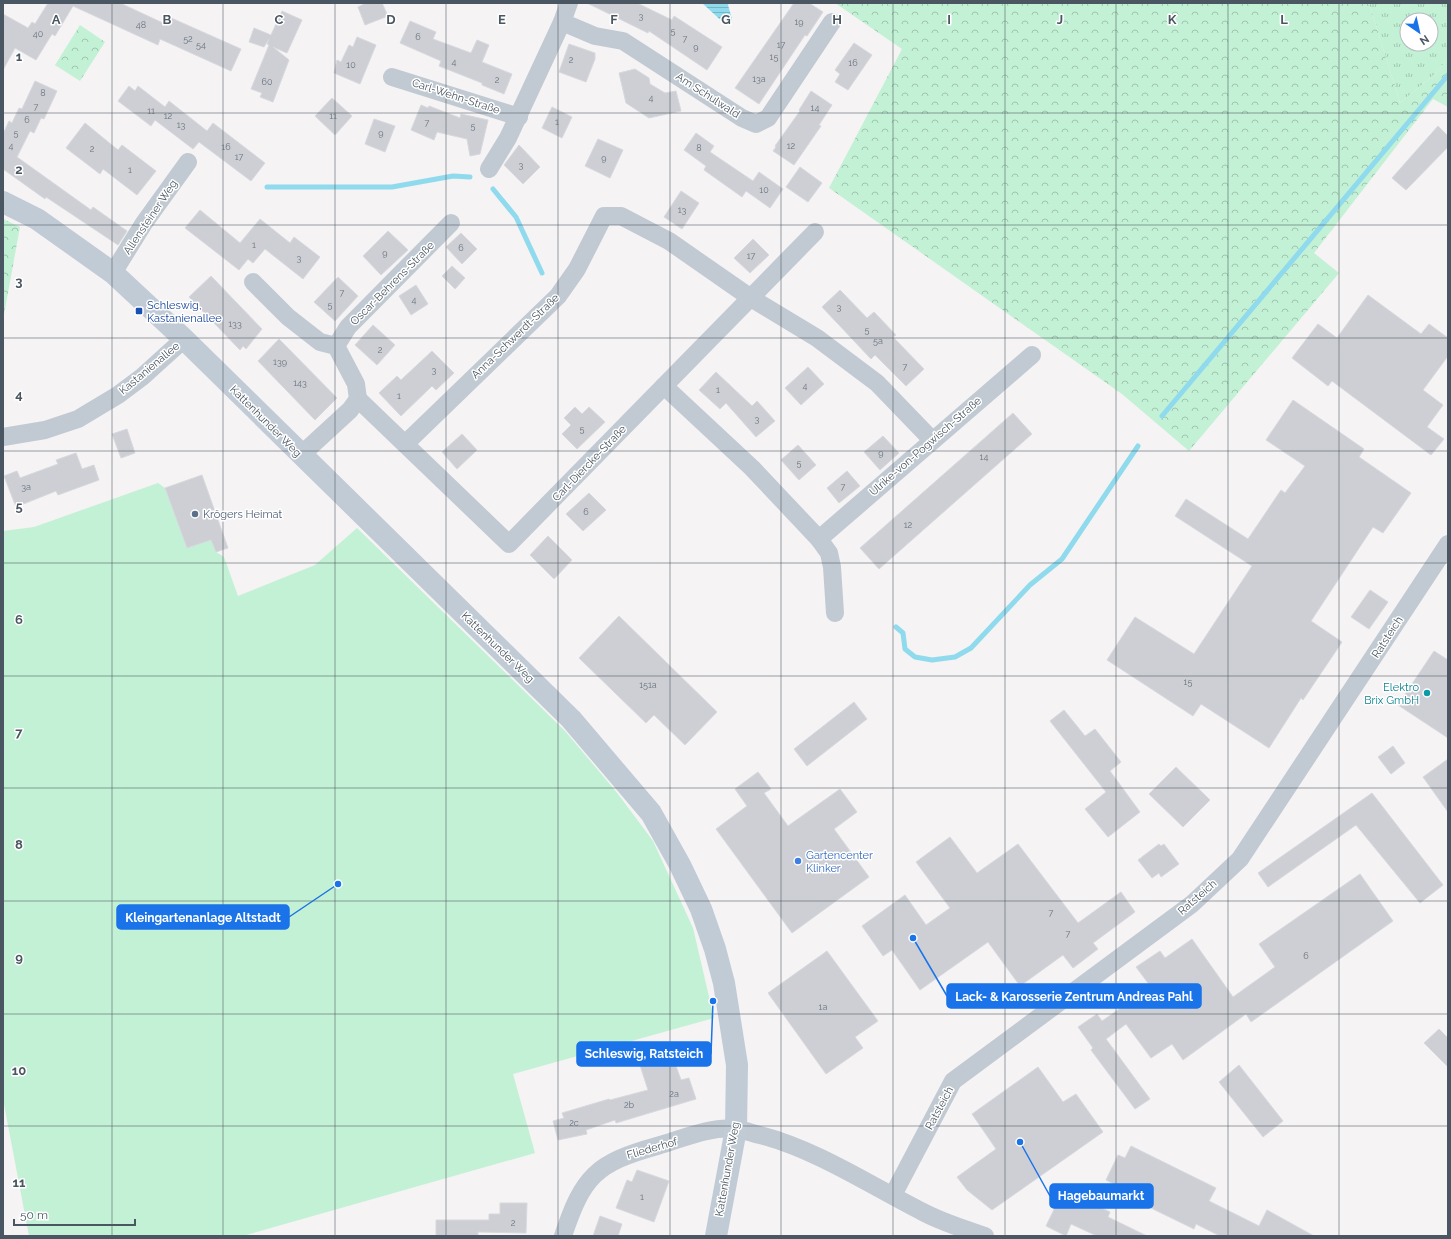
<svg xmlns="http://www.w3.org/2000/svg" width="1451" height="1239" font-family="Raleway,sans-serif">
<defs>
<pattern id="grass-tufts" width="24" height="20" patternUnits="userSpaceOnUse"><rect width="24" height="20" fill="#c3f1d5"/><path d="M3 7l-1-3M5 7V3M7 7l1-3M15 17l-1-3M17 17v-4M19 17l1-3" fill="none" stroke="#a0c6b0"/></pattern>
<pattern id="forest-crowns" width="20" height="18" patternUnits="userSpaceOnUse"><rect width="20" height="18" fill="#c3f1d5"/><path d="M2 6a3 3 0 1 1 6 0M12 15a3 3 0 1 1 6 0" fill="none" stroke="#a0c6b0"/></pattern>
<pattern id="water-rules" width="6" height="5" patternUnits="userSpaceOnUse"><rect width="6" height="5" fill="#90daee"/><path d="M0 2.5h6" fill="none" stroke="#78b4c4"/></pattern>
</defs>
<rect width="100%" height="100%" fill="#f5f3f3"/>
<path fill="url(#grass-tufts)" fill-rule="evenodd" d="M1369,3H1448V59L1435,74L1400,103ZM1407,20H1431V44H1407Z"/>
<g fill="url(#forest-crowns)">
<path d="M835,3H1369L1400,103L1435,74L1448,59V107L1433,99L1314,253L1339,273L1189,451L1122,394L829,188L902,49Z"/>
<path d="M80,25L105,42L80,81L55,65Z"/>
<path d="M3,219L20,227L3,320Z"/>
</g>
<path fill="#c3f1d5" d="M158,483L165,488L187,548L211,540L216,552L224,557L238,596L315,565L357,528L565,731L618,794L653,841L693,928L714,1018L513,1074L535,1153L243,1236H29L3,1099V531L34,527Z"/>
<path fill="url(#water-rules)" d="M702,3H729L728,5L732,19L731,23L726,25Z"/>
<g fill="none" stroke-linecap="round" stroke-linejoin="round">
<g stroke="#90daee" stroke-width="5">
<path d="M267,187H392L453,176L470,177"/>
<path d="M493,189L516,217L542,273"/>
<path d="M1162,416L1448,75"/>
<path d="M896,627L903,633L905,649L915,657L932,660L955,657L971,648L1030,585L1062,559L1138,446"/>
</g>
</g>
<g fill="#cdcfd5" stroke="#d7d9de">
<path d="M48,3H120L165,24L169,17L241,49L231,71L160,39L158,45L73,6L55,36L52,34L36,60L15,48L3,70V14L28,28L32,22L35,24Z"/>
<path d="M366,3H382L388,16L365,25L358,7Z"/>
<path d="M587,3H637L672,20L674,16L722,47L707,70L649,31L648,33Z"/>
<path d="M794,3H809L823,12L807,36L805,35L759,104L735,88Z"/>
<path d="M282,11L302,20L287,53L273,47L289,60L273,102L260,97L262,93L251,89L269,45L267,44L269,39L264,47L249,42L254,28L271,35Z"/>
<path d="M410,21L436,32L433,39L471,53L477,40L489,45L482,62L512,74L504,94L482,85V83L439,66L441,61L400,43Z"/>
<path d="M357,37L376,45L360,84L334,73L337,60L341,62L349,45L353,47Z"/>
<path d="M854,43L872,55L848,90L835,82L840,74L835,70Z"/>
<path d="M569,44L595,53V59L586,82L559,72Z"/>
<path d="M635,69L649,78L650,84L665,93L676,91L681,111L649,118L626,103L619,73Z"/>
<path d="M35,81L57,91L44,119L41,118L34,133L30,131L17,157L91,210L93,207L127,231L118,245L46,197L45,199L3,169V134L9,121L12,123L19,108L22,109Z"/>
<path d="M129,86L135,91L138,86L165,107L169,101L207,131L213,123L265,163L251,181L199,142L193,149L155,120L151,126L118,101Z"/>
<path d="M811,91L832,105L819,125L821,126L794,165L773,151L776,147L775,146L800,111L799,110Z"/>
<path d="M332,98L352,116L335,135L315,116Z"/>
<path d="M421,105L428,108L429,106L460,118L461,114L488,120L480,154L470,156L467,139L437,132L434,140L411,130Z"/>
<path d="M552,107L572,117L562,138L542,128Z"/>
<path d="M374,119L395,126L385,152L365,144Z"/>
<path d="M85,123L118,150L122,145L156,171L137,195L103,169L100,174L66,148Z"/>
<path d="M1438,126L1448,136V147L1406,190L1392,178Z"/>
<path d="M696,133L714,146L710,152L753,181L759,172L783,189L770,208L746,191L742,197L704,170L706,166L684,150Z"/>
<path d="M598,139L623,150L610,178L585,166Z"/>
<path d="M519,145L540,167L523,184L504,165Z"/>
<path d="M800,167L822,183L808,202L786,187Z"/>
<path d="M681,191L699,203L682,229L664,217Z"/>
<path d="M200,210L240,243L260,219L290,243L294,237L320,257L303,279L265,249L253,263L248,259L239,270L185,228Z"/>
<path d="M388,231L408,250L381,275L363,256Z"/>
<path d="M461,233L477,249L462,264L446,247Z"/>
<path d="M753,239L769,255L750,273L734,258Z"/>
<path d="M452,266L465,278L455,289L442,276Z"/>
<path d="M211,276L262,329L246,349L243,346L240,350L189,297Z"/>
<path d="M338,277L358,296L335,321L314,302Z"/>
<path d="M416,285L428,304L411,315L399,296Z"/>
<path d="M840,290L867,318L874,312L896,335L893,337L924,369L906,386L875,355L871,359L822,307Z"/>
<path d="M1368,295L1421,334L1429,324L1448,338V356L1423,390L1443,405L1427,427L1444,439L1431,455L1332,381L1328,386L1292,358L1318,324L1337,338Z"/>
<path d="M373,325L395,345L377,365L355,345Z"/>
<path d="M279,339L337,398L315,420L258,361Z"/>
<path d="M432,351L454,373L436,390L432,386L401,416L379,393L397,376L401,380Z"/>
<path d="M808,367L824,384L801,405L785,388Z"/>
<path d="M716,372L752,406L757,401L775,421L756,437L726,403L720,409L699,390Z"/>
<path d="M1293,400L1364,449L1359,457L1411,493L1383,533L1373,527L1311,621L1342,642L1303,700L1301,698L1269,748L1201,704L1193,716L1107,660L1135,617L1194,654L1252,566L1175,516L1186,499L1248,539L1281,490L1285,493L1305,466L1266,440Z"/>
<path d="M575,407L582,414L589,407L605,422L577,449L562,434L571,425L564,418Z"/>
<path d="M1013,413L1032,434L879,569L860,548Z"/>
<path d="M127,429L135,453L121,458L112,434Z"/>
<path d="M462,434L477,450L457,469L442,452Z"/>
<path d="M883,436L899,453L880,470L864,452Z"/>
<path d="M798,445L816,465L799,480L781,460Z"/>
<path d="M76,453L82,469L94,465L99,480L58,495L56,491L16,507L4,476L17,471L20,478L58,464L56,460Z"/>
<path d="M847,471L860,486L839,503L827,488Z"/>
<path d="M202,475L228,548L216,552L211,540L187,548L165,488Z"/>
<path d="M589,493L606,510L583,531L566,514Z"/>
<path d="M548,536L572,560L554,579L530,555Z"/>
<path d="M1370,590L1388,602L1369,629L1351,617Z"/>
<path d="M619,616L717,712L685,745L654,715L646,723L579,658Z"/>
<path d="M1434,651L1448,660V738L1398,705Z"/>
<path d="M854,702L867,719L807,766L794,749Z"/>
<path d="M1064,710L1085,736L1095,729L1121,762L1110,771L1140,812L1108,837L1085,809L1106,792L1050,721Z"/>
<path d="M1393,746L1405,763L1391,774L1378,757Z"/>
<path d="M1448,759V812L1423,777Z"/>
<path d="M1176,767L1210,800L1183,827L1149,794Z"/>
<path d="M758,772L771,789L764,793L788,826L840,789L857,812L834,829L869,877L792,933L716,829L747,806L735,789Z"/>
<path d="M1372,793L1443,885L1420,903L1356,825L1268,887L1258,873Z"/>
<path d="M950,837L977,873L1018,844L1078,923L1121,892L1135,912L1093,943L1098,949L1073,968L1063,955L1020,986L988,942L920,990L892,950L883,956L862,926L905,895L926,925L950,908L916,862Z"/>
<path d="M1159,844L1161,846L1164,844L1179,864L1161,877L1159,873L1152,878L1138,860Z"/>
<path d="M1360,874L1393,921L1251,1022L1246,1014L1183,1060L1172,1044L1151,1058L1126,1024L1106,1039L1150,1099L1135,1109L1091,1050L1093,1048L1078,1027L1097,1014L1102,1021L1151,987L1136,967L1160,951L1165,958L1192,939L1233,997L1275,967L1259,944Z"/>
<path d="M827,951L878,1021L855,1037L863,1048L826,1074L768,993Z"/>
<path d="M1439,1029L1448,1038V1067L1424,1043Z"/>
<path d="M665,1050L666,1054L671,1052L681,1080L689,1078L696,1099L616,1123L615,1120L586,1130L587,1134L558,1140L553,1121L564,1118L562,1113L609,1099L610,1100L648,1090L638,1059Z"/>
<path d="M1239,1065L1283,1121L1263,1137L1219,1082Z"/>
<path d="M1038,1067L1063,1102L1076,1094L1103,1132L992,1210L967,1190L957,1177L996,1149L972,1114Z"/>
<path d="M1131,1146L1216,1188L1209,1201L1259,1226L1267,1210L1314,1236H1220L1196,1224L1194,1229L1114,1190L1116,1185L1106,1180L1118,1155L1125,1158Z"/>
<path d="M637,1170L669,1181L654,1222L616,1208L627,1180L632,1182Z"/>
<path d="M1061,1195L1082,1206L1085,1200L1110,1212L1108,1217L1147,1236H1097L1071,1224L1066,1236L1046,1226Z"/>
<path d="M500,1203H527L526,1233L478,1232V1236H436V1220H489V1214H500Z"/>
<path d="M600,1216L622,1224L618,1236H593Z"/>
</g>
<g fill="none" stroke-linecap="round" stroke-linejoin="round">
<g stroke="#c1cad2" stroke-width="18">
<path d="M569,3L562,22L595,36L623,41L742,118L756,124L768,118L832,22"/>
<path d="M392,77L519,117"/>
<path d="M489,169L508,138L562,22"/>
<path d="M113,273L144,223L188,162"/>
<path d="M253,282L288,317L320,342L336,346"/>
<path d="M664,386L752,468L819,539L829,553L832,567L835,613"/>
<path d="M358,399L509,544L815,232"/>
<path d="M3,437L45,430L78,419L118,395L142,377L184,339"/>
<path d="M405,444L558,296L577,269L604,216H621L669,241L751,298L817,338L877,383L932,440"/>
<path d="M301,455L350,410L358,399L356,384L336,346L348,327L451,223"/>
<path d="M819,539L1032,355"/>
<path d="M893,1195L953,1081L1192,904L1240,859L1448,544"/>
<path d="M563,1236C583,1176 596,1163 657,1146C682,1139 710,1126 736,1129C744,1130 752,1133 760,1135C817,1150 868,1184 921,1211C941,1222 964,1229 985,1236"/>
</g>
<path stroke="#c1cbd6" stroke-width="22" d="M3,202L37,219L113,273L184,339L571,719L651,813L680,865L701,909L715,949L724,983L737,1065L736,1129L716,1236"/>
</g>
<path fill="none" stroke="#4a5661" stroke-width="1" stroke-opacity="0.55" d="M112,3V1236M223,3V1236M335,3V1236M446,3V1236M558,3V1236M670,3V1236M781,3V1236M893,3V1236M1005,3V1236M1116,3V1236M1228,3V1236M1339,3V1236M3,113H1448M3,225H1448M3,338H1448M3,451H1448M3,563H1448M3,676H1448M3,788H1448M3,901H1448M3,1014H1448M3,1126H1448"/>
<rect fill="#1a4fb4" stroke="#fff" stroke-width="1.5" x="135" y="307" width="8" height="8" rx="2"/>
<circle fill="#5c6f8a" stroke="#fff" stroke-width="1.5" cx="195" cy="514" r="4"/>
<circle fill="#0f9aa8" stroke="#fff" stroke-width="1.5" cx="1427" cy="693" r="4"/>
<circle fill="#3f7fe0" stroke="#fff" stroke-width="1.5" cx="798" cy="861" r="4"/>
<g text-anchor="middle" stroke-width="3" stroke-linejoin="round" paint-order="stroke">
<g font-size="9" fill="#6b747e">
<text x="641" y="19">3</text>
<text x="799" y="25">19</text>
<text x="141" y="28">48</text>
<text x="673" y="34">5</text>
<text x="38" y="37">40</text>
<text x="418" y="40">6</text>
<text x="188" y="42">52</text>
<text x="685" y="42">7</text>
<text x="201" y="48">54</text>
<text x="781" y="48">17</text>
<text x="696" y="50">9</text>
<text x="774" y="60">15</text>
<text x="571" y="63">2</text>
<text x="454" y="65">4</text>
<text x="853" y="66">16</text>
<text x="351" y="68">10</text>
<text x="759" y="82">13a</text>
<text x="497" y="83">2</text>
<text x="267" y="85">60</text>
<text x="43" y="96">8</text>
<text x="651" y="101">4</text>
<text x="36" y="110">7</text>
<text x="815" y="111">14</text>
<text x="151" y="114">11</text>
<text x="168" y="119">12</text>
<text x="333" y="119">11</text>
<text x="27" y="123">6</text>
<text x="557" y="125">1</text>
<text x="427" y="126">7</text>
<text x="181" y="128">13</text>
<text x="473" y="129">5</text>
<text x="16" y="136">5</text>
<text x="381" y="136">9</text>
<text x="11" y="149">4</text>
<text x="791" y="149">12</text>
<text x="226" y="150">16</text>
<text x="699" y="151">8</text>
<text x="92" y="152">2</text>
<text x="239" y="160">17</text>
<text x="604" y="161">9</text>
<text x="521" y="168">3</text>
<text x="130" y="173">1</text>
<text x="764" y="193">10</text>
<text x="682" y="213">13</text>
<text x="254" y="248">1</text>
<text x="461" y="251">6</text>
<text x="385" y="256">9</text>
<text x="751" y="259">17</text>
<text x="299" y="261">3</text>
<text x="342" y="296">7</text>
<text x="414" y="303">4</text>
<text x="330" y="308">5</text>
<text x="839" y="310">3</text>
<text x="235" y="327">133</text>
<text x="867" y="333">5</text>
<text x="878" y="344">5a</text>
<text x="380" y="353">2</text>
<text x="280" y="365">139</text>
<text x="905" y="370">7</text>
<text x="434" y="373">3</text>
<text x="300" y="386">143</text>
<text x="805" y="389">4</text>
<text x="718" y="393">1</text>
<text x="399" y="399">1</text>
<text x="757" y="422">3</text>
<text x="582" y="432">5</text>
<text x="881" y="456">9</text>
<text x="984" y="460">14</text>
<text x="799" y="466">5</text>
<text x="26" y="490">3a</text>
<text x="843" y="490">7</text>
<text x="586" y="515">6</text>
<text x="908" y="528">12</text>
<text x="1188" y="685">15</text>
<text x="648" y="688">151a</text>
<text x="1051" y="916">7</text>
<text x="1068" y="937">7</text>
<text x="1306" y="959">6</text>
<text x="823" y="1010">1a</text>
<text x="674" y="1097">2a</text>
<text x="629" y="1108">2b</text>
<text x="574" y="1126">2c</text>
<text x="642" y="1200">1</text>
<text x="513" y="1226">2</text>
</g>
<g font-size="11" fill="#4a5661" stroke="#fff">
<text transform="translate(708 95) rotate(33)" y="4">Am Schulwald</text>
<text transform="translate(456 96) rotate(18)" y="4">Carl-Wehn-Straße</text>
<text transform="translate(150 217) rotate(-56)" y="4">Allensteiner Weg</text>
<text transform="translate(392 283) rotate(-45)" y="4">Oscar-Behrens-Straße</text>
<text transform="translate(515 336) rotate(-44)" y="4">Anna-Schwerdt-Straße</text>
<text transform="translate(149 368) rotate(-40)" y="4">Kastanienallee</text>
<text transform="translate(266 421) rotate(45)" y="4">Kattenhunder Weg</text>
<text transform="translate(925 446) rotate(-41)" y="4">Ulrike-von-Pogwisch-Straße</text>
<text transform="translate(589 463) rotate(-46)" y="4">Carl-Diercke-Straße</text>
<text transform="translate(1387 637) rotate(-57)" y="4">Ratsteich</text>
<text transform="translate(498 647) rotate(44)" y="4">Kattenhunder Weg</text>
<text transform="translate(1197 897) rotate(-41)" y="4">Ratsteich</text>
<text transform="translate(939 1108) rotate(-62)" y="4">Ratsteich</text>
<text transform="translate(652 1148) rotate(-16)" y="4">Fliederhof</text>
<text transform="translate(727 1169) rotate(-80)" y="4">Kattenhunder Weg</text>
</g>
<g font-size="11" fill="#164399" stroke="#fff" text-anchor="start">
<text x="147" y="309">Schleswig,<tspan x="147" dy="13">Kastanienallee</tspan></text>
</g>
<g font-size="11" fill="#4e5e75" stroke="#fff" text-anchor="start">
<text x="203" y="518">Krögers Heimat</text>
</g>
<g font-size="11" fill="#0d838f" stroke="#fff" text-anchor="end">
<text x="1419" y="691">Elektro<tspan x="1419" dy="13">Brix GmbH</tspan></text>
</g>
<g font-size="11" fill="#366cbe" stroke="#fff" text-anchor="start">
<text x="806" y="859">Gartencenter<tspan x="806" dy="13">Klinker</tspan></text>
</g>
</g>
<g font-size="13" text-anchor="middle" font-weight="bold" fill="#4a5661" stroke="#fff" stroke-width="3" stroke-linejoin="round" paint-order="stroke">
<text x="56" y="24">A</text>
<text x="167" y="24">B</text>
<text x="279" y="24">C</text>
<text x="391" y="24">D</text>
<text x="502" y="24">E</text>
<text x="614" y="24">F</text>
<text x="726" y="24">G</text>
<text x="837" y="24">H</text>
<text x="949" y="24">I</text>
<text x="1060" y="24">J</text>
<text x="1172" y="24">K</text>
<text x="1284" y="24">L</text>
<text x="19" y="61">1</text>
<text x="19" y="174">2</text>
<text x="19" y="286">3</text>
<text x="19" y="399">4</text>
<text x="19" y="511">5</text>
<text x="19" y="624">6</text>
<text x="19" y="737">7</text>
<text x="19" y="849">8</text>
<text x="19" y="962">9</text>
<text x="19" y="1075">10</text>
<text x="19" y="1187">11</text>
</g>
<path fill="none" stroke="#1a73e8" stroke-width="1.5" d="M338 884L289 917M913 938L947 996M713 1001L711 1054M1020 1142L1050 1196"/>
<g fill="#1a73e8" stroke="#fff" stroke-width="1.5">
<circle cx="338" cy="884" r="4"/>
<circle cx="913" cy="938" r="4"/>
<circle cx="713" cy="1001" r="4"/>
<circle cx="1020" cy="1142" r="4"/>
</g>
<g fill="#1a73e8" stroke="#1a73e8" stroke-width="1.5">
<rect x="117" y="905" width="172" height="24" rx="4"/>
<rect x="947" y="984" width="254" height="24" rx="4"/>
<rect x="577" y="1042" width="134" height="24" rx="4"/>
<rect x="1050" y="1184" width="103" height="24" rx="4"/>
</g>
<g font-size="12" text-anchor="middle" font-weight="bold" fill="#fff">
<text x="203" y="922">Kleingartenanlage Altstadt</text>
<text x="1074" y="1001">Lack- &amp; Karosserie Zentrum Andreas Pahl</text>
<text x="644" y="1058">Schleswig, Ratsteich</text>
<text x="1101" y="1200">Hagebaumarkt</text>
</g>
<rect width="1451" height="1239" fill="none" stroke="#4a5661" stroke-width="8"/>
<g transform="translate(1419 32) rotate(146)"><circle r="19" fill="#ffffff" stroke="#b7bbc0"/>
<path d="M0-3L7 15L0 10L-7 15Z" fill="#1a73e8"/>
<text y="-6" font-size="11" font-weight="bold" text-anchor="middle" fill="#4a5661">N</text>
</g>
<path d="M14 1219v6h121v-6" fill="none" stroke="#4a5661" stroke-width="2"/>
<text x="20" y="1219" font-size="12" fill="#4a5661" stroke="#ffffff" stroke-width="3" paint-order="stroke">50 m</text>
</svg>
